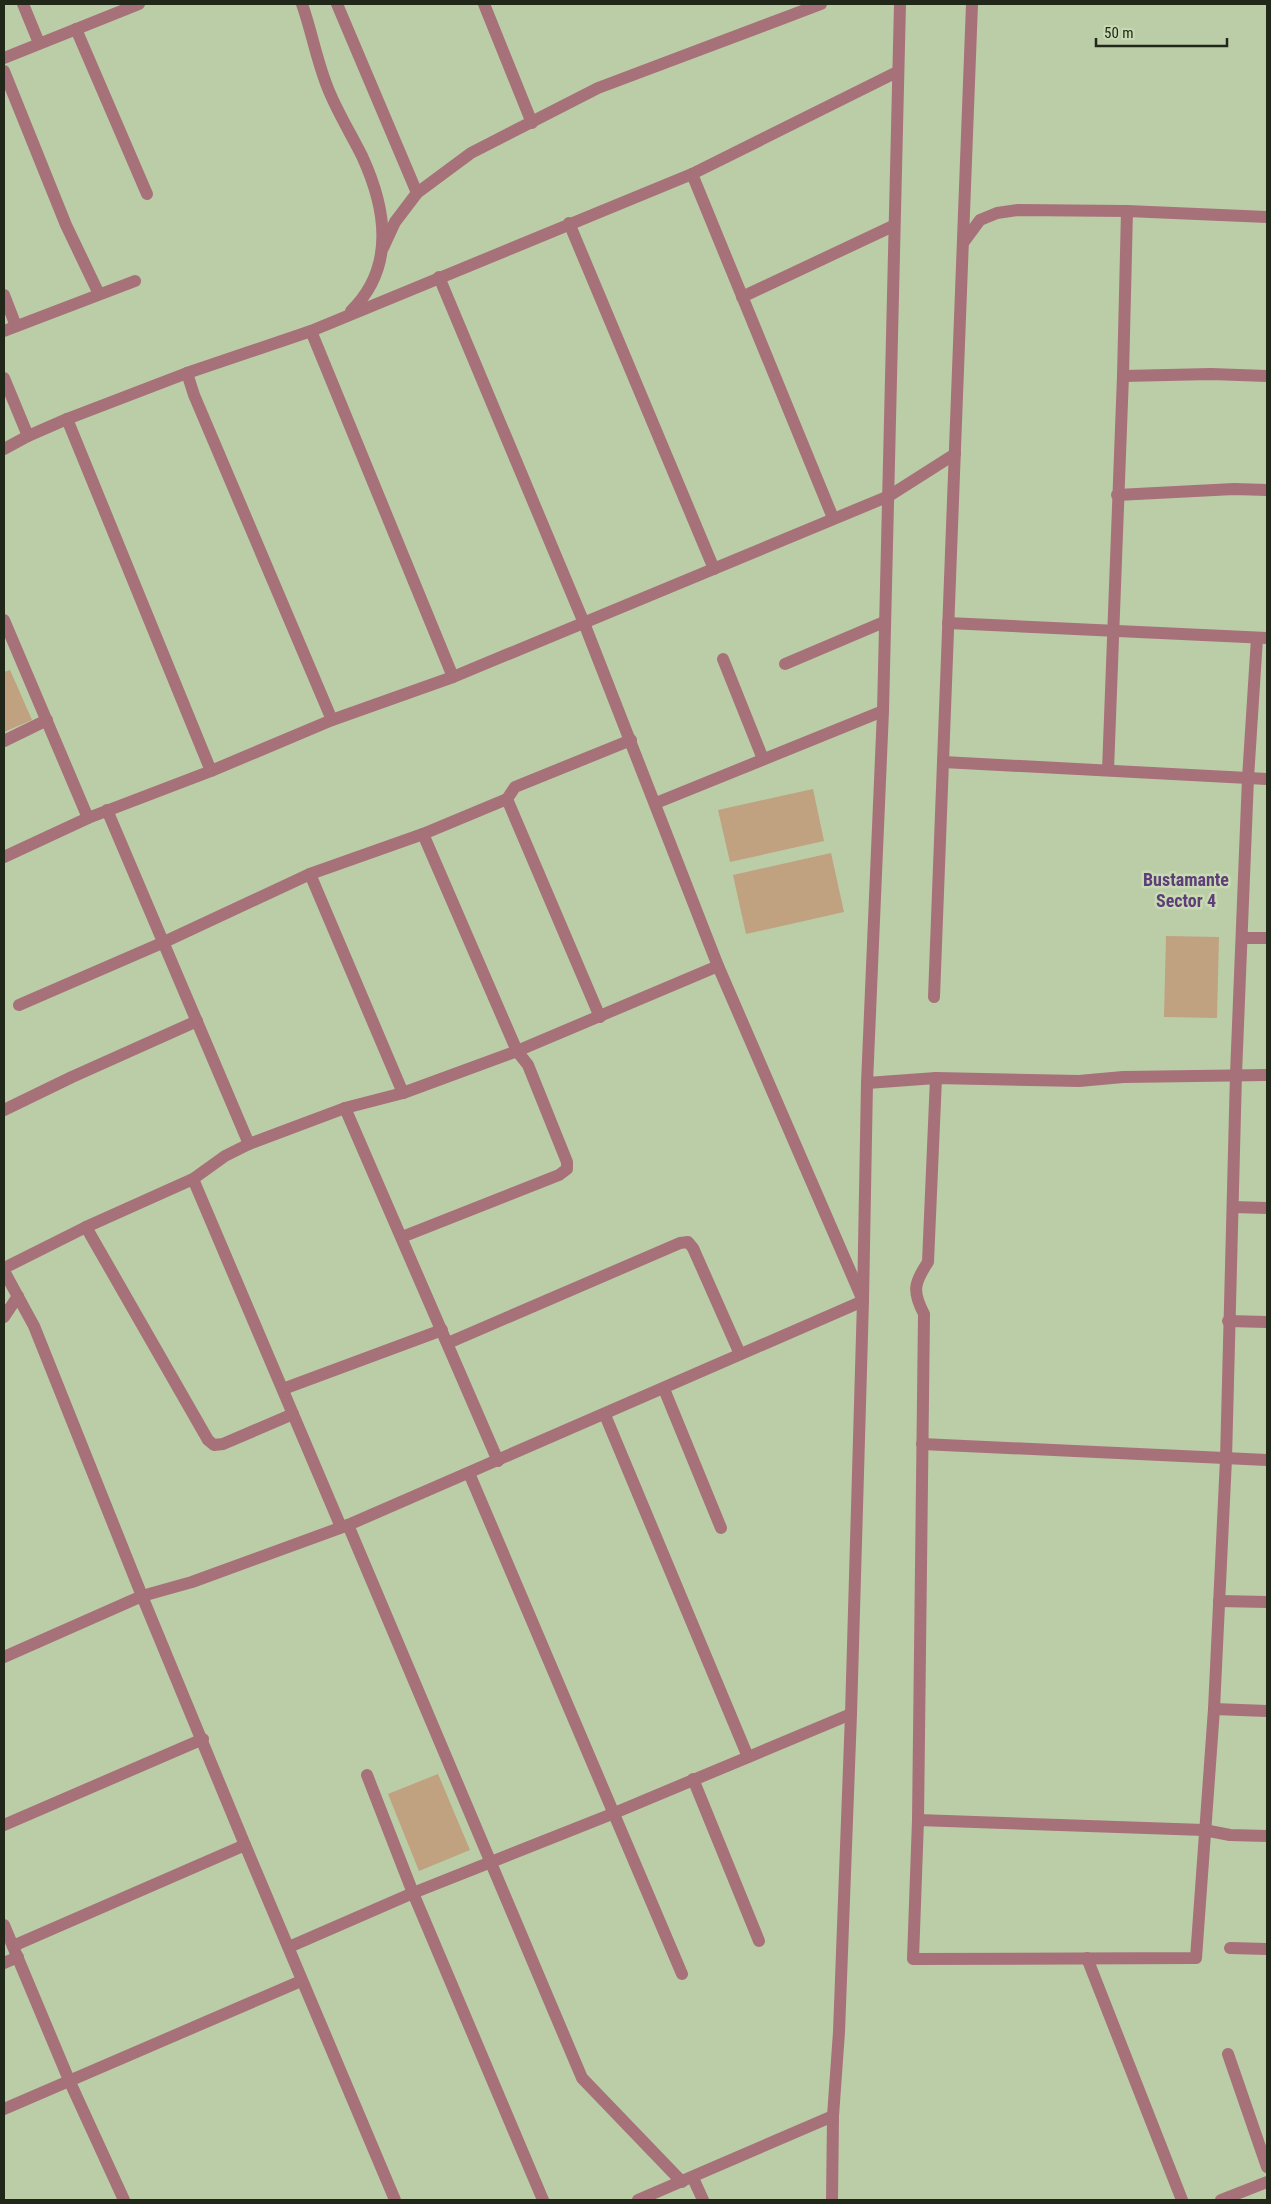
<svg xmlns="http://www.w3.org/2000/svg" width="1271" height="2204" font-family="'Roboto Condensed',sans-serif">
<rect width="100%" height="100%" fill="#bbcda7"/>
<g fill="#c0a180">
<path d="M10,670L32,720L4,732V672Z"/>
<path d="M813,789L824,841L730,862L718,810Z"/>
<path d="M831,853L844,912L746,934L733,875Z"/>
<path d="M1166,936L1219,937L1217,1018L1164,1017Z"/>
<path d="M438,1774L470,1850L419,1871L388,1794Z"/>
</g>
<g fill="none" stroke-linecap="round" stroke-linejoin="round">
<g stroke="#a7717a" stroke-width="12">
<path d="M23,4L39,43"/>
<path d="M302,4C312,32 317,63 329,91C338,113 351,134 362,156C386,208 396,267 351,311"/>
<path d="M337,4L417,193"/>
<path d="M484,4L532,123"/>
<path d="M76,29L147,194"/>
<path d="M4,58L139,4"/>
<path d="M4,71L66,225L99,294"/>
<path d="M692,174L833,518"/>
<path d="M569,223L714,569"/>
<path d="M963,243L980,220L997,213L1018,210L1127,211L1267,217"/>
<path d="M383,248L395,222L417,193L471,153L598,88L821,4"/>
<path d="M439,277L584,623L718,966L861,1296"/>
<path d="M4,295L16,326"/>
<path d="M742,297L893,226"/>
<path d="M4,331L135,281"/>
<path d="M311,331L453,677"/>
<path d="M187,373L194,395L332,720"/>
<path d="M1123,376L1211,374L1267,376"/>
<path d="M4,378L28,436"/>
<path d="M67,419L211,771"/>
<path d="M4,449L28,436L67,419L187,373L311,331L692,174L897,72"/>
<path d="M1117,495L1234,489L1267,490"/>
<path d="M4,620L88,818"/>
<path d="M948,623L1267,638"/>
<path d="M723,659L763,759"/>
<path d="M785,664L884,622"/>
<path d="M4,741L47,720"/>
<path d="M943,762L1267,779"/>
<path d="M1108,770L1123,376L1127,211"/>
<path d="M507,799L600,1017"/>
<path d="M656,803L883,711"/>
<path d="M107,810L249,1144"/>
<path d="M4,857L88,818L211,771L332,720L453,677L889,496L955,454"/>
<path d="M310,874L403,1093"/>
<path d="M1242,938H1267"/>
<path d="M934,997L972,4"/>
<path d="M19,1005L162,943L310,874L423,834L507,799L515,787L631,740"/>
<path d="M936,1078L928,1262C914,1283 912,1291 924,1314L918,1820L913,1959L1196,1958L1214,1709L1226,1459L1236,1074L1248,778L1257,638"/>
<path d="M867,1083L936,1078L1079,1081L1123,1077L1267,1075"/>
<path d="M345,1108L498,1461"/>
<path d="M4,1110L72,1077L197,1021"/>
<path d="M193,1179L341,1527"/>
<path d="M1233,1207L1267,1208"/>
<path d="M86,1227L208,1440L214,1445L223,1444L293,1414"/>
<path d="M402,1237L559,1175L567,1169V1162L528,1065L517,1051L423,834"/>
<path d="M4,1268L86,1227L193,1179L225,1156L249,1144L345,1108L403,1093L517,1051L718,966"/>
<path d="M4,1271L34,1326L142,1596L245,1845L395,2200"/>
<path d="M4,1317L18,1296"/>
<path d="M1228,1321L1267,1322"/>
<path d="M448,1343L680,1243L688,1242L693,1248L740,1354"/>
<path d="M283,1389L442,1330"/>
<path d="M664,1389L721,1528"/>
<path d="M605,1415L748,1757"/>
<path d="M922,1444L1267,1460"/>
<path d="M469,1473L682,1974"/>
<path d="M348,1525L582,2078L682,2182"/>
<path d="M1219,1601L1267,1602"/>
<path d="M4,1657L142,1596L192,1582L348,1525L863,1301"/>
<path d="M1214,1709L1267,1711"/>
<path d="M367,1775L413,1893L543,2200"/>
<path d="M693,1779L759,1941"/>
<path d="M918,1820L1204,1830L1230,1835L1267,1836"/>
<path d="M4,1825L203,1739"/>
<path d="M4,1925L69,2080L124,2200"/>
<path d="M13,1946L245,1845"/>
<path d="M289,1947L413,1893L612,1814L851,1714"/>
<path d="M1230,1948L1267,1949"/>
<path d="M1087,1958L1182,2200"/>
<path d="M4,1963L18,1957"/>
<path d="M1228,2054L1267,2167"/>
<path d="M4,2109L301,1981"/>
<path d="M693,2178L703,2200"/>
<path d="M638,2200L833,2116"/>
<path d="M832,2200L833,2116L839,2032L851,1714L863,1301L867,1083L883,711L900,4"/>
<path d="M1221,2200L1267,2182"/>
</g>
</g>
<g text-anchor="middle" stroke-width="5" stroke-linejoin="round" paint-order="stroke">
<g font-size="18" font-weight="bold" fill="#5e3e78" stroke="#c8dab3">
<text x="1186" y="886">Bustamante<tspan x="1186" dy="21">Sector 4</tspan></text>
</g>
</g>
<rect width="1271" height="2204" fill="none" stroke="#212819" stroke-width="10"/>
<path d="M1096 38v8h131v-8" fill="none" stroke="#212819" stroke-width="2.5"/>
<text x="1104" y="38" font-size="15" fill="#212819" stroke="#c8dab3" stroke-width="4" paint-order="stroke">50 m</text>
</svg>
